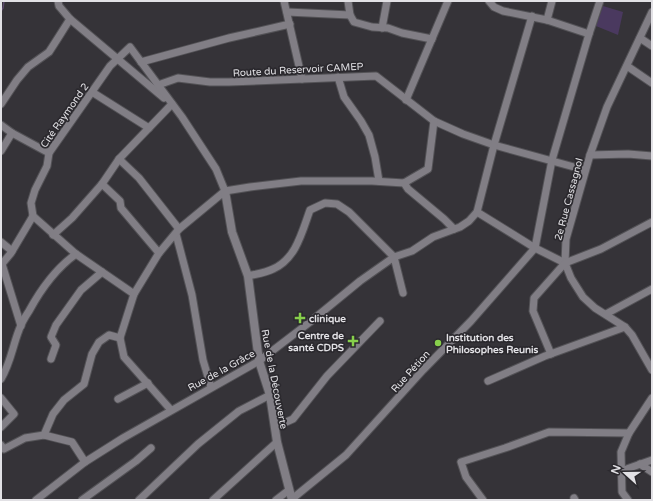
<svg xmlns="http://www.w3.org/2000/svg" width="653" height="501" font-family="'Varela Round',sans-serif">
<rect width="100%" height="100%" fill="#353338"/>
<path fill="#4a395f" d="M603,6L623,12L618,35L596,26Z"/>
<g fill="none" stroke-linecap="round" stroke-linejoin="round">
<path stroke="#5c4b6d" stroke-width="1.5" d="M1,11L3,8L4,1"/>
<g stroke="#535256" stroke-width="9">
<g id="minor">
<path d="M58,1L59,6L70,19L164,98"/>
<path d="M284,1L302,79"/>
<path d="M348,1L350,15L354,22L372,27L388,28L402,33L432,39"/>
<path d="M489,1L494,7L503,11L547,20L589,34"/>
<path d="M287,12L350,15"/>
<path d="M652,12L607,107L590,155L566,239L565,263L571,278L583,297L595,308L625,327L632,335L652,370"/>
<path d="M547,20L552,1"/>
<path d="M382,28L387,1"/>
<path d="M640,38L652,46"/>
<path d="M141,62L229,38L290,24"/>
<path d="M627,66L652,83"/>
<path d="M338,77L344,97L361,121L369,135L375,157L379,181"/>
<path d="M158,85L178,78L210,82H229L376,76L434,121L463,134L494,145L585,170"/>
<path d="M92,92L149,128"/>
<path d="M406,100L448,1"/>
<path d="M1,104L17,80L28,67L49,52L58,38L70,19"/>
<path d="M1,125L12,133L49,153"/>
<path d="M1,151L12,133"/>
<path d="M590,155L628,154L652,156"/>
<path d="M119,159L139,178L179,229"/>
<path d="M404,183L428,169L434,121"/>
<path d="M102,184L120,201L121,208L159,253"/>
<path d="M477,212L535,248L565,263"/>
<path d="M33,216L76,254L134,294"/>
<path d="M176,234L192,295L203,360L211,387"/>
<path d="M53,235L72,218L102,184L119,159L172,104"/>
<path d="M1,242L12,251"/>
<path d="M2,264L21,326"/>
<path d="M1,265L11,253L33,216L31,203L35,190L47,166L49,153L110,66L130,47L182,117L216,169L225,191"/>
<path d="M248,276C256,274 265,273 273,269C296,259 302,232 310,210L325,203L337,204L349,212L394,257L403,293"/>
<path d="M606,314L652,289"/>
<path d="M551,354L533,311L534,298L565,263L601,249L652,222"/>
<path d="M51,359L56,345L51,337L56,325L81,290L102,272"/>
<path d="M1,379C11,362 12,348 19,330C21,324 25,317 29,311C41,289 55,269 76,254"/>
<path d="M488,381L545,356L625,327"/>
<path d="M1,398L14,414L1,427"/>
<path d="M118,399L148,383"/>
<path d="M171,410L124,357L120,338L134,294L159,253L179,229L225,191L250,187L301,181H372L404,183L408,189L444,219L454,229"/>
<path d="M275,427L293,419L327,376L380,321"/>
<path d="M44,435L53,414L64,400L84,384L92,354L99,342L109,335L120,338"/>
<path d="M1,445L4,449L25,438L44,435L72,442L85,462"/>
<path d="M640,464L652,472"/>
<path d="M621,471L652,460"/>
<path d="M574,498L575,500"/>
<path d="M292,499L346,455L423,370L471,321L535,248L552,160L589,34L600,1"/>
<path d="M36,500L85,462L123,438L259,361L310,322L360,281L394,257L412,251L433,237L460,227L469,221L477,212L494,145L532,16"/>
<path d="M82,500L136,461L151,448"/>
<path d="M139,500L198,444L239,411L270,395"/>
<path d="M213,500L277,442"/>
<path d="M276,500L289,490"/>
<path d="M483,500L466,477L461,462L505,448L549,432L629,433"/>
<path d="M628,500L622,492L621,452L629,433L652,398"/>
</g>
</g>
<g stroke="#535256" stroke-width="10">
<path id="tertiary" d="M225,191L232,232L248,276L259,361L270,395L277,442L292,500"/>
</g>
<use href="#minor" stroke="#817e85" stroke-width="7"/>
<use href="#tertiary" stroke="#817e85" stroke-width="8"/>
</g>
<g fill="#87cf4b" stroke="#2b292e" stroke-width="1.5">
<path d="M298 312h4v4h4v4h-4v4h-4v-4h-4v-4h4z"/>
<path d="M351 335h4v4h4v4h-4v4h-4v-4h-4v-4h4z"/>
<circle cx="438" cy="343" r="4"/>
</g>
<g text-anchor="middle" stroke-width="3.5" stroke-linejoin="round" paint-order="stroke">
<g font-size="10" fill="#e2e1e5" stroke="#2b292e">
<text transform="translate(298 69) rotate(-3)" y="4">Route du Reservoir CAMEP</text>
<text transform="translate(64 115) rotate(-55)" y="4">Cité Raymond 2</text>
<text transform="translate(568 199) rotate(-75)" y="4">2e Rue Cassagnol</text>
<text transform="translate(221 370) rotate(-29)" y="4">Rue de la Grâce</text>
<text transform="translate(410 371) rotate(-48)" y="4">Rue Pétion</text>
<text transform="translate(275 379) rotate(79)" y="4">Rue de la Découverte</text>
</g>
<g font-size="10" font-weight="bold" fill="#e2e1e5" stroke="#2b292e" text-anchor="start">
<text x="309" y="322">clinique</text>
<text x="344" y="339" text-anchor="end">Centre de<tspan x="344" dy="12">santé CDPS</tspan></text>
<text x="446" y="341">Institution des<tspan x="446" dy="12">Philosophes Reunis</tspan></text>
</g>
</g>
<rect width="653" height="501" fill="none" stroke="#e2e1e5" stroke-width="4"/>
<g transform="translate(625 473) rotate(291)" stroke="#2b292e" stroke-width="3" paint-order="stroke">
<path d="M0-3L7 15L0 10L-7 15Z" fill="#e2e1e5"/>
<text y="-6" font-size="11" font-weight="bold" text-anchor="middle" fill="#e2e1e5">N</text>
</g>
</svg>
